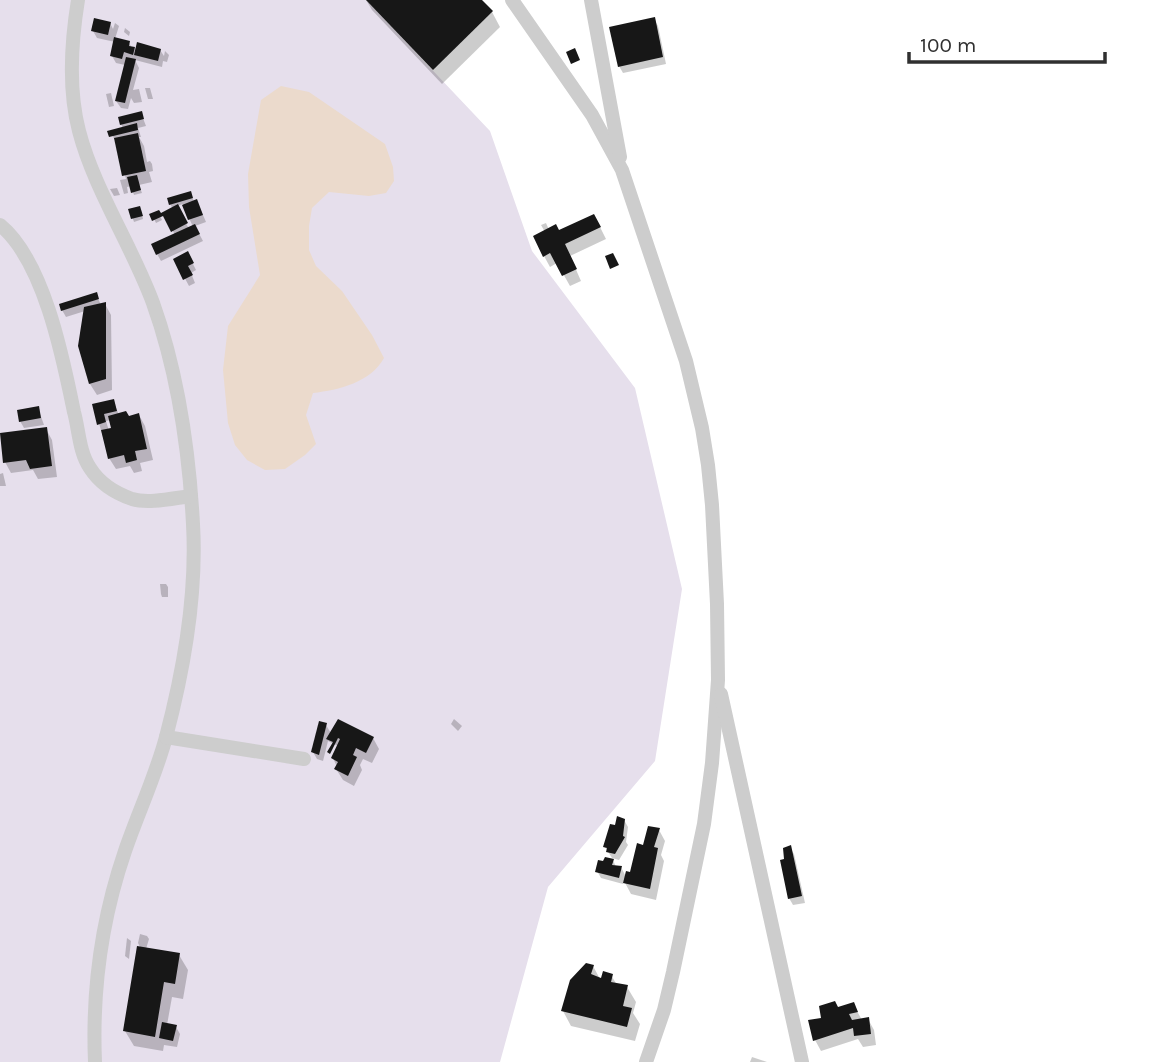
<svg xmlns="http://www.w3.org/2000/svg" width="1154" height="1062" font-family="Karla,sans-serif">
<rect width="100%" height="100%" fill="#fff"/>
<path fill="#e6dfec" d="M0,0H366L490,131L532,251L635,388L682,589L655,761L548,887L500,1062H0Z"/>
<path fill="#ebdacc" d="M281,86L309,92L385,144L393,167L394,181L386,193L369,196L329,192L312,208L309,226V250L316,266L342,291L372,335L384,358C371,382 339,390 313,393L306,415L316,444L305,455L285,469L265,470L247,460L235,445L228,423L223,370L228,326L260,275L249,207L248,174L261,100Z"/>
<g fill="#0003" fill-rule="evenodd">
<path d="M366,0H480L492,12L500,27L442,84L372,10Z"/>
<path d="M654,19L658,26L666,64L623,73L619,66Z"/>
<path d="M110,23L113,29L115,23L119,26L115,39L129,43L132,48L160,50L164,56L165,51L169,55L167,62L163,61L162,67L135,60L139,68L133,90L139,89L142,102L134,103L131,98L128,109L121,108L116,101L125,65L116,63L112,56L115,42L97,38L93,31Z"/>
<path d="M125,28L130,32L129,36L124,32Z"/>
<path d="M145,88H150L153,99H148Z"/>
<path d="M111,93L114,106L109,107L106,94Z"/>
<path d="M141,113L146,126L138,128L141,137H139L144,146L147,162L150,161L152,164L153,171L149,172L152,182L139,185L142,193L134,195L131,186L127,187L128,193L124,194L120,180L126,179L117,143L110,132L123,128L121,124Z"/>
<path d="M117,188L120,195L114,196L110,189Z"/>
<path d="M192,196L194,202L200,208L206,222L195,226L203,241L161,261L157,254L175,235L164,214L173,209L170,204ZM183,204L193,227L189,229L177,206Z"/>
<path d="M130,210H141L143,219L134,222Z"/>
<path d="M158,212L162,220L156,223L152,215Z"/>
<path d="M546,223L549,230L559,232L600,227L606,239L570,256L581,281L570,286L557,263L550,267L544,256L545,232L541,225Z"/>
<path d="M188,254L196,270L191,273L195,283L189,286L175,260Z"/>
<path d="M96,294L101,305L105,304L111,315L112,390L97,395L90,384L80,346L85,311L66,317L62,310Z"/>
<path d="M113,401L119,415L128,418L139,415L145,426L153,460L140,463L142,471L134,473L130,466L116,469L109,458L94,406ZM111,420L113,430L109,431L106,421Z"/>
<path d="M38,408L44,425L24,428L20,421Z"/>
<path d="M46,429L52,440L57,477L38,479L33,470L11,473L5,462Z"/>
<path d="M3,473L6,486H0V474Z"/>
<path d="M160,584H166L168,587V597H162L161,594Z"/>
<path d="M454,719L462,726L458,731L451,724Z"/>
<path d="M326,725L332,735L373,738L379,749L372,763L363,759L360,765L362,770L354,786L343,780L336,769L337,767L333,758L338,746L328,741L323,761L317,759L313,752Z"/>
<path d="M624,820L628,827L626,842L628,845L619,860L612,858L605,847L616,827Z"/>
<path d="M659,830L665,841L661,855L664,861L656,900L631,894L624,881L623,884L601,878L597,871L613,860L616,867H621L626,877L631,875Z"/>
<path d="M790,848L794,854L805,903L793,905L789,898L786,860Z"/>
<path d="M140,934L147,936L149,939L146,949L179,955L188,970L183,999L172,997L167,1025L176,1027L180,1034L177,1047L164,1045L163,1051L134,1046L125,1031L141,949L138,943Z"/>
<path d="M127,938L131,941L129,959L125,956Z"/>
<path d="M593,966L600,979L611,975L617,985L627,987L636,1002L633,1013L640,1024L635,1041L571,1026L563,1011Z"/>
<path d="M853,1004L862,1020L868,1019L874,1030L876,1045L863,1047L858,1039L821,1051L815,1040L823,1019L838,1008Z"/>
<path d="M752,1057L767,1062H750Z"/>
</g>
<g fill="#171717">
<path d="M366,0H482L493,11L433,70Z"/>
<path d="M655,17L663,57L618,67L609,27Z"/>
<path d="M94,18L111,22L108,35L91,31Z"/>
<path d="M114,37L130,41L129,46L135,47L133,55L124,52L122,59L110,56Z"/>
<path d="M137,42L161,49L158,61L134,55Z"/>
<path d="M575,48L580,60L571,64L566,52Z"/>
<path d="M126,57L136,59L125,103L115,101Z"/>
<path d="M142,111L144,119L120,125L118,117Z"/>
<path d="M137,123L138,130L109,137L107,131Z"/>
<path d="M138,133L146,171L122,176L114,138Z"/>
<path d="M137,175L141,190L131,193L127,177Z"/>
<path d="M191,191L193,198L169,205L167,198Z"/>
<path d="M197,199L203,215L188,220L182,205Z"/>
<path d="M178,204L188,223L171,232L163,216L152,221L149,214L159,210L161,213Z"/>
<path d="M140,206L143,216L131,219L128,209Z"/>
<path d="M594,214L601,227L565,244L577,269L562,276L550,253L543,257L533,236L556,224L559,230Z"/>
<path d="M195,224L200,234L156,255L151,244Z"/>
<path d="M188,251L194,263L188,266L193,275L183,280L173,259Z"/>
<path d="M613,253L619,265L610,269L605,256Z"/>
<path d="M97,292L99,299L61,311L59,304Z"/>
<path d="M106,302V379L89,384L78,346L84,307Z"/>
<path d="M114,399L117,411L104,414L106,422L97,425L92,404Z"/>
<path d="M39,406L41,418L19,422L17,410Z"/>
<path d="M126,411L129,416L139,413L147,449L135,451L137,460L126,463L124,455L108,459L101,430L111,428L108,416Z"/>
<path d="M47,427L52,466L30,469L26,460L3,463L0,433Z"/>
<path d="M338,719L374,737L366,753L356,748L353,755L357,757L348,776L334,769L338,762L331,758L340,739L338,738L330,754L327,752L333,742L326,739Z"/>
<path d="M319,721L327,723L319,755L311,752Z"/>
<path d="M617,816L625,819L623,836L625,837L615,854L606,852L607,848L603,847L610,824L615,825Z"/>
<path d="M648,826L660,828L654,847L658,848L650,889L623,883L626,871L630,872L637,843L643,845Z"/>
<path d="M791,845L802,896L788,899L780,860L784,859L783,848Z"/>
<path d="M605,857L614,859L612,865L622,866L619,878L595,872L598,860L603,861Z"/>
<path d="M137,946L180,953L175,984L164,982L155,1037L123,1031Z"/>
<path d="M586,963L594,965L591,974L601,978L603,971L613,974L611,982L628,985L623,1006L632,1008L627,1027L561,1011L570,980Z"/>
<path d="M835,1001L838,1007L854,1002L858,1012L849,1014L852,1020L869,1017L871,1034L854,1036L853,1028L813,1041L808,1020L821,1018L819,1006Z"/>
<path d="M162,1022L177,1025L173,1041L159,1038Z"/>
</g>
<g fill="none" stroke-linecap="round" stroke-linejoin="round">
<g stroke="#cdcdcd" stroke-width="14">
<path d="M78,0C71,43 68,89 79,131C94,189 132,246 153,303C178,373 189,450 193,524C197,594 184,669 166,737C156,775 138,813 125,851C102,918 92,991 95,1062"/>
<path d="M512,0L592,115L622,170L686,361L702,428L708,465L712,505L717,604L718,680L712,763L704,824L673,972L664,1010L646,1062"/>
<path d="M591,0L620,157"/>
<path d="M0,225C44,261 63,358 74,412C79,430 79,452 90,468C100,484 115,493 132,499C149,504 174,498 191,496"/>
<path d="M721,694L802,1062"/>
<path d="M166,737L304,759"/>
</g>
</g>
<path d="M909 52v10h196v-10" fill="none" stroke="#303030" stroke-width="3.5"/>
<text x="920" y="52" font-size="21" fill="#303030" stroke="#ffffff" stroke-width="5" paint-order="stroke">100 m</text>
</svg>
